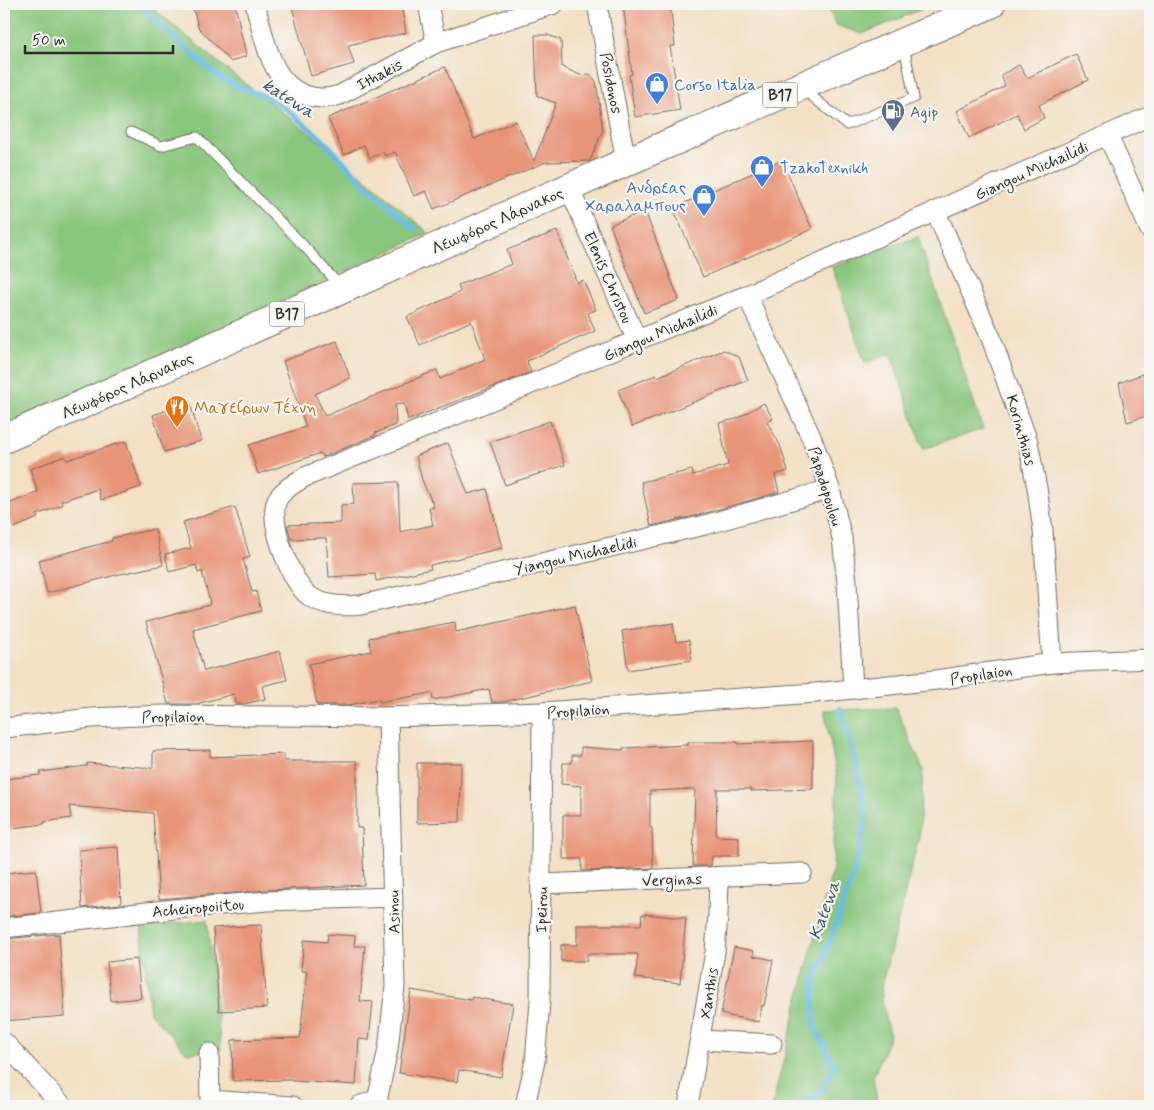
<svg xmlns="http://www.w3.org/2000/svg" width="1154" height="1110" font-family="Mynerve,sans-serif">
<rect width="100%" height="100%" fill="#f6f6f2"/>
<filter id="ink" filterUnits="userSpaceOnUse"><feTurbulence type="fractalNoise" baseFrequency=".02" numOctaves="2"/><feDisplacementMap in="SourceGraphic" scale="10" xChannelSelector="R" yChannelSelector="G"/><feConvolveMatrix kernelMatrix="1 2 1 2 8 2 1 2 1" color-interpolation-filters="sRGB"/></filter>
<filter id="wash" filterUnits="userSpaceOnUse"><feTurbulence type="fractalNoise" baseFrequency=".0096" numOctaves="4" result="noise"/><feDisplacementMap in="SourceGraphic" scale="20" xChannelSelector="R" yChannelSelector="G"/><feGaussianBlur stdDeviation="1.12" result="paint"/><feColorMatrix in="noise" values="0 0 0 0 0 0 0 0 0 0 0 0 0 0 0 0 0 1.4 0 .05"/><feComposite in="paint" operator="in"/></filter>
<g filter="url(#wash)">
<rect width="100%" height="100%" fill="#f3e0c5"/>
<g fill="#89c67d" stroke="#5a7854">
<path d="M4,4H148L230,72L335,153L429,233L207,336L4,426Z"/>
<path d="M826,4H934L862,34L836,25Z"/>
<path d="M918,237L983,429L923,449L891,354L865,363L832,267Z"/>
<path d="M896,708L923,769L919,837L881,988L885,1019L890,1035L873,1078L878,1106H771L774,1099L806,969L833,868L837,776L824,710Z"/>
<path d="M207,920L221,1050L187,1053L150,1013L141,927Z"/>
</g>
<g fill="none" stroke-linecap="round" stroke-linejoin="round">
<g stroke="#67bee4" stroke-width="5.5">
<path d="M137,4L217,76L242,88L265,96L286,109L321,138L365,184L415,229"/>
<path d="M801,1106L820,1093L834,1066L814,1025V982L834,930L856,867L866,818L858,772L840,709"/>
</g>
</g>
<g id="blocks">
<g fill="#e89478">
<path d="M192,4H235L246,56L231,62L198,27Z"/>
<path d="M291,4H401L406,33L348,45L354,64L311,76Z"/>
<path d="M623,4H670L675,46H670L680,110L635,117L629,75L632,74Z"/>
<path d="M535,35H548L561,40L562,67L580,75L590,74L596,81L603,130L590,161L546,162L434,209L426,191L414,196L395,152L385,156L383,152L370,158L364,145L344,155L328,118L445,67L474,139L516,121L534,161L556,103L537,96Z"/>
<path d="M1076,54L1088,80L1039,105L1044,118L1024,129L1017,114L969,138L957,111L1005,86L1001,75L1019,65L1027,78Z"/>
<path d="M782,160L812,229L703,277L673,208Z"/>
<path d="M645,211L679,300L644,313L610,225Z"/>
<path d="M557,231L577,283L583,280L596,310L588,313L595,331L527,361L531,372L408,420L404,404L395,405L396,425L375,433L376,435L323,457L321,453L258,474L249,445L306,427L283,361L337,341L350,378L315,394L325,416L437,370L440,379L485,359L471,321L420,345L407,317L460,292L458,285L512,264L507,250Z"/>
<path d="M724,350L739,357L748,380L632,427L618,390L656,375L657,377Z"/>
<path d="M1150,371V415L1127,422L1119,383Z"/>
<path d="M190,403L201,441L164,452L153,415Z"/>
<path d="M764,403L773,419L767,422L780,445L788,471L775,475L779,492L702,514L651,526L641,482L692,470L693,475L728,465L719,423L736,419Z"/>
<path d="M550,421L565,465L505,485L490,442Z"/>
<path d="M126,441L141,487L101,500L98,489L61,501L62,505L37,515L38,518L14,528L4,506L38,492L30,469L65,456L67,460Z"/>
<path d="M448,443L468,494L487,489L502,548L430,565L431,569L376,581L375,574L329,577L326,538L291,539L287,525L341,523V505L354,504L353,483L398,482L400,532L433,525L429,508L434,507L422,480L416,456Z"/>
<path d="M235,507L250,557L243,559L252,592L256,591L261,611L193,629L204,671L280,651L287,680L262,686L265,699L244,704H237L234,694L196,704H168L146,622L209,605L210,603L202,571L198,573L196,565L169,572L165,554L191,548L183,522Z"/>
<path d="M155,529L163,565L120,574L47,593L39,560L112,541V538Z"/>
<path d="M575,605L592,681L503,702H492L489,689L433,700L432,693L379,702V699L349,705H317L309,664L371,651L369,638L455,622L456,632Z"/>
<path d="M673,623L676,642L689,640L692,660L628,670L622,631Z"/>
<path d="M813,741V789L751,791V789H717L716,836L739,837V856H712L711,866H693L695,789L650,791V828H652L653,868L582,871V859H563V815H581V786L561,784L563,763H572V755H581V747L623,750V748L688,745V742H738V744Z"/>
<path d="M210,750V757L284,754L285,761H357V828H362L364,885L266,890L159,899L153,813L69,806L71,818L44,822V824L4,829V779L40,775V772L87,766V763L153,768V751Z"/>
<path d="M417,763H461L460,822L417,823Z"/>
<path d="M118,847L121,904L82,908L79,850Z"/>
<path d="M36,870L41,913L9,916L5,873Z"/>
<path d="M642,914L686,918L680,983L635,978L638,954H587V961H561V945H577V925H641Z"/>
<path d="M261,925L267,1008L219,1011L213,928Z"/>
<path d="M59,934L65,1016L4,1021V939Z"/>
<path d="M328,934L355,936L354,946H365L360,1001L373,1002L369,1040L359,1039L356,1085L292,1081V1080L233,1081L232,1040L300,1038L307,971H301L304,940L327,942Z"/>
<path d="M734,947L754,951L753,956L773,960L764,1006L762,1005L759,1022L721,1014Z"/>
<path d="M137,959L141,998L111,1001L107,962Z"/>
<path d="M411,990L471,1000L472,997L513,1004L501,1077L459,1070L457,1082L399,1073Z"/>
</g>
</g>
</g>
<g filter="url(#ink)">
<use href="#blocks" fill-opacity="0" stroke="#716a61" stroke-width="1"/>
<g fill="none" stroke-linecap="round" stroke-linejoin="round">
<g stroke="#716a61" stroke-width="11">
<g id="lane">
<path d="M804,90L847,125L914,98L904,45"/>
<path d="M131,132L161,146L197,137L304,246L340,286"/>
</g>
</g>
<g stroke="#716a61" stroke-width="21">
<g id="street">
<path d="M255,4C265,39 271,90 313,97C323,99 331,98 340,95L436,43L554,4"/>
<path d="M428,4L436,43"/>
<path d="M597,4L626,162"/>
<path d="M1108,136L1150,230"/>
<path d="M569,188L637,340"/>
<path d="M936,212L991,338L1028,442L1037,488L1043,530L1052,663"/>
<path d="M747,295L812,439L830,489L842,538L847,583L853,689"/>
<path d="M830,489L705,525L361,605C343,607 324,606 309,596C291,583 266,518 278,498C284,489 296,482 305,477L747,295L1150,116"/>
<path d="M4,728L92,718L162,715L388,717L542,712L815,693L936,680L1052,663L1150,659"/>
<path d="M541,884L802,873"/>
<path d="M4,928L174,909L267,901L393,897"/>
<path d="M700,1040L772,1044"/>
<path d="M4,1042L63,1106"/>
<path d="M209,1053L210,1100L293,1106"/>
<path d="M359,1106L378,1099"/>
<path d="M376,1106L388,1049L395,986L388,717"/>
<path d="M525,1106L535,1061L540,1002L542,712"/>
<path d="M688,1106L715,952L718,915L719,878"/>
</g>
</g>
<g stroke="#716a61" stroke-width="30">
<path id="primary" d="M4,439L343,289L626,162L991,4"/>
</g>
<use href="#lane" stroke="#fff" stroke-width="9"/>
<use href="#street" stroke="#fff" stroke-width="19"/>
<use href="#primary" stroke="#fff" stroke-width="28"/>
</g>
</g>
<defs>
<g id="shop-pin" transform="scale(1.25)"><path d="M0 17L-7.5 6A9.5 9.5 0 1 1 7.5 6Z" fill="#3f7fe0" stroke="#f6f6f2"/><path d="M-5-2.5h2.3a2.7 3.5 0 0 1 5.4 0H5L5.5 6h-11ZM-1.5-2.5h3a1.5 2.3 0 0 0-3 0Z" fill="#fff"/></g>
<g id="fuel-pin" transform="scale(1.25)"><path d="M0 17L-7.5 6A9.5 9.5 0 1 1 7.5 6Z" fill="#5c6f8a" stroke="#f6f6f2"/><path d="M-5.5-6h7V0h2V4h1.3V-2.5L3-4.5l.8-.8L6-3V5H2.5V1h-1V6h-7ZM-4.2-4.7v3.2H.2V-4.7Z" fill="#fff"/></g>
<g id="restaurant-pin" transform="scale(1.25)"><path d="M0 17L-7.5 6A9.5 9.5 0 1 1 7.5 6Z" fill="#e8710a" stroke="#f6f6f2"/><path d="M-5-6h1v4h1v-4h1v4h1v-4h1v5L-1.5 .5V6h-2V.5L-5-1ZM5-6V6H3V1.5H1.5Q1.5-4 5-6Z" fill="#fff"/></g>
</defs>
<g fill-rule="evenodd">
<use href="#shop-pin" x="657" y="84"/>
<use href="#fuel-pin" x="893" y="111"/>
<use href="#shop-pin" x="762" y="167"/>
<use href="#shop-pin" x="704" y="196"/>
<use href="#restaurant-pin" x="177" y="407"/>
</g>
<g text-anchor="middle" stroke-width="4.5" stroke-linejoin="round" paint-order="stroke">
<g fill="#f6f6f2" stroke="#686867" stroke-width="1">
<rect x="762.5" y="82.5" width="35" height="25" rx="4"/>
<rect x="269.5" y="301.5" width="35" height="25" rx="4"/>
</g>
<g font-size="15" font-weight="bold" fill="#2b2b2b">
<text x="780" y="100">B17</text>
<text x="287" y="319">B17</text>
</g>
<g font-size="16" fill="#2b2b2b" stroke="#f6f6f2">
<text transform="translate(379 74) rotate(-28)" y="6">Ithakis</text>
<text transform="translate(612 83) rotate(79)" y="6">Posidonos</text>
<text transform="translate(1031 170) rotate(-24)" y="6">Giangou Michailidi</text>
<text transform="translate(497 220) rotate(-24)" y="6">Λεωφόρος Λάρνακος</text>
<text transform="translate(609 277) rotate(66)" y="6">Elenis Christou</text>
<text transform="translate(660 332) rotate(-23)" y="6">Giangou Michailidi</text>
<text transform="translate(127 385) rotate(-24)" y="6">Λεωφόρος Λάρνακος</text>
<text transform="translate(1022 430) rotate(74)" y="6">Korinthias</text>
<text transform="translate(826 486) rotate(73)" y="6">Papadopoulou</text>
<text transform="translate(575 555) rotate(-13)" y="6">Yiangou Michaelidi</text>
<text transform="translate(981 674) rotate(-9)" y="6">Propilaion</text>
<text transform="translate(578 710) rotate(-4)" y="6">Propilaion</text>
<text transform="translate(173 716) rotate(-1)" y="6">Propilaion</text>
<text transform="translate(672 879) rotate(-2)" y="6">Verginas</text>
<text transform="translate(198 907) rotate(-5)" y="6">Acheiropoiitou</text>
<text transform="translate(541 910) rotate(-89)" y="6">Ipeirou</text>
<text transform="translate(393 912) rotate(-91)" y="6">Asinou</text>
<text transform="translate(708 993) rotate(-81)" y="6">Xanthis</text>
</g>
<g font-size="16" fill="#366cbe" stroke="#f6f6f2" text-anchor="start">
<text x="674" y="90">Corso Italia</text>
<text x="780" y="173">TzakoTexnikh</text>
<text x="686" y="193" text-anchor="end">Ανδρεας<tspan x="686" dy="18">Χαραλαμπους</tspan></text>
</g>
<g font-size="16" fill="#4e5e75" stroke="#f6f6f2" text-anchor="start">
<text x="910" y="117">Agip</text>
</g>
<g font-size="16" fill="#c56008" stroke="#f6f6f2" text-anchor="start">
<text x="194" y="413">Μαγείρων Τέχνη</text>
</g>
<g font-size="18" font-style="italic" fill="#3d5762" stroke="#f6f6f2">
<text transform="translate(289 98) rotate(33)" y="6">katewa</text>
<text transform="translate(824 910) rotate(-70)" y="6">Katewa</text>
</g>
</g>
<rect width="1154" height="1110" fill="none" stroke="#f6f6f2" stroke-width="20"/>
<path d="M25 45v8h148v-8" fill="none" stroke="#2b2b2b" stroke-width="2.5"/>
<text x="32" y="45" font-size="15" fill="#2b2b2b" stroke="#f6f6f2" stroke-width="4" paint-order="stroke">50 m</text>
</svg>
